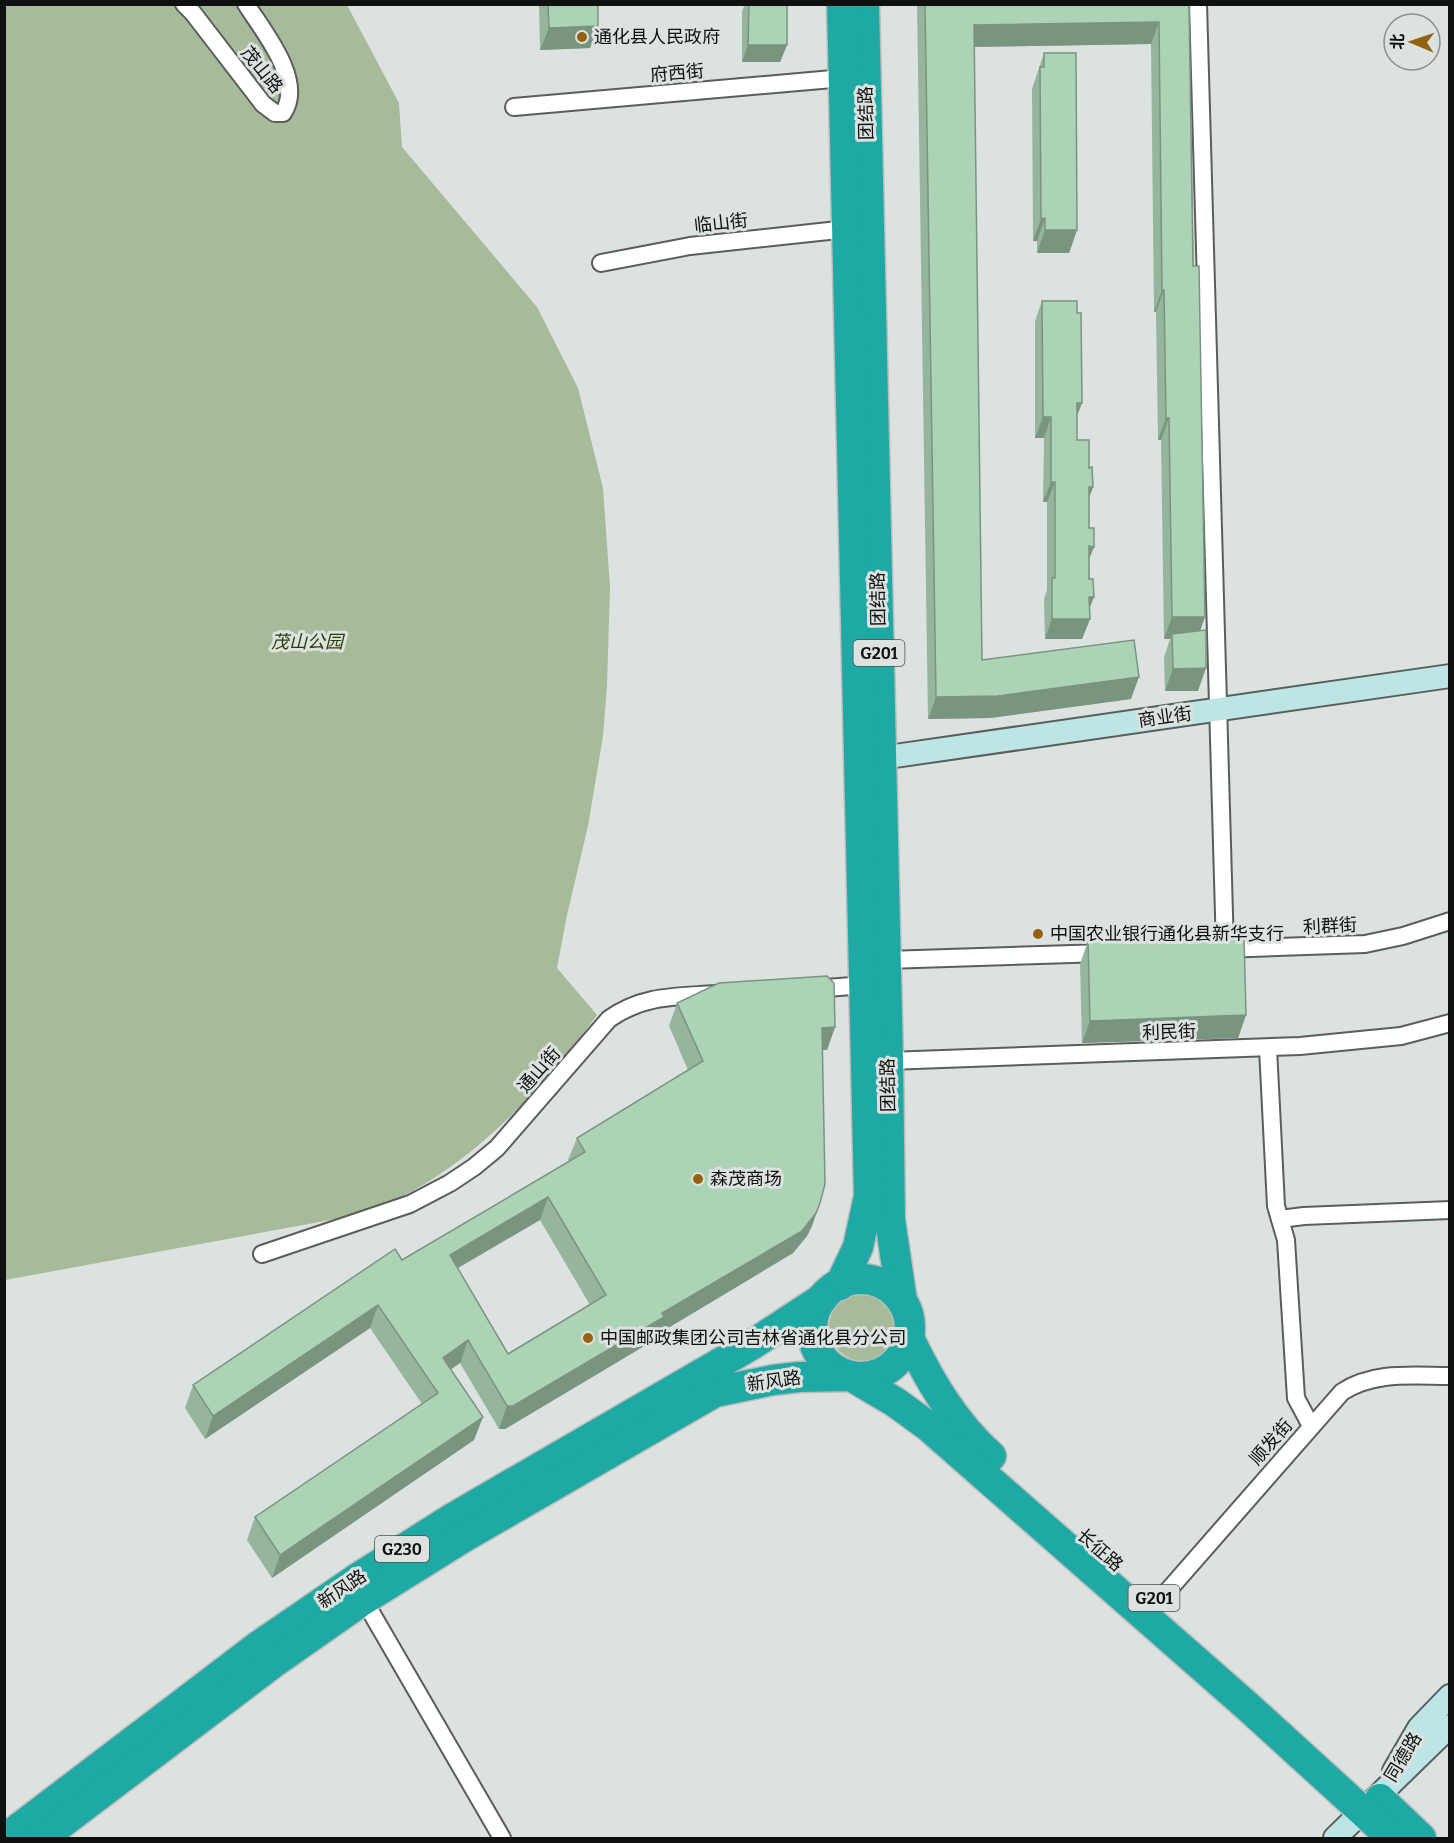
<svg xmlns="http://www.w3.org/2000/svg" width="1454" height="1843" font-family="Bitter,'Noto Sans SC',serif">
<rect width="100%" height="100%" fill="#dce2df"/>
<g fill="#a7bb9a">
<path d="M5,5H347L399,103L402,147L537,307L578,388L603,488L610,587L607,686L603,736L588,826L567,915L557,968L597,1015C535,1098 462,1177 363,1214L5,1280Z"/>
<circle cx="863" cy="1327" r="34"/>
</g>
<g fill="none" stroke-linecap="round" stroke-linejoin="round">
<g stroke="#595e5c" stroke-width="20">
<g id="street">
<path d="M184,4L193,13L263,104L275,113H283C305,81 263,31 246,4"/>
<path d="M1198,4L1225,949"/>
<path d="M514,107L844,78"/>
<path d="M601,263L690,246L847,229"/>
<path d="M1223,949L1365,944L1403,936L1450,921"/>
<path d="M886,960L1104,953"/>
<path d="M813,989L865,985"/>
<path d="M1268,1048L1276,1206L1286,1240L1296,1398L1311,1426"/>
<path d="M888,1061L1300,1046L1401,1036L1450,1023"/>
<path d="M1280,1219L1304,1216L1450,1210"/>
<path d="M262,1254L410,1204L450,1183L474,1167L497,1148L609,1019C643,995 675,997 715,994"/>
<path d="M361,1595L502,1838"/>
<path d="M1158,1602L1342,1392C1374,1371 1412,1376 1450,1376"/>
</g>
</g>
<g stroke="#595e5c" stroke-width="26">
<g id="secondary">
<path d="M881,758L1450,676"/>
<path d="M1394,1771L1419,1728L1450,1696"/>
<path d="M1335,1838L1450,1726"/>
</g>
</g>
<g stroke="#bcbcbc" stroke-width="33">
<g id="highway">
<path d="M864,4L888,1061L890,1220L902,1301"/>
<circle cx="861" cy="1328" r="49"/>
<path d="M840,1285L858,1247L869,1196L842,4"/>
<path d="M909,1338C930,1382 955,1424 991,1456"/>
<path d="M1380,1799L1421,1838"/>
<path d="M6,1838L260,1645L358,1578L453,1518L753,1344L823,1298"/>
<path d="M42,1838L273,1663L363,1600L464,1537L715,1392L773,1380L799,1377L851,1376L895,1402L928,1426L1246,1705L1392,1838"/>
</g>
</g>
<use href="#street" stroke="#fff" stroke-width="16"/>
<use href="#secondary" stroke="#bce5e4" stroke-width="22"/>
<use href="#highway" stroke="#1ea9a4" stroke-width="30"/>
</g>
<g fill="#95b59d" fill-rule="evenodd">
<path d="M539,4H598V26L590,48L540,50Z"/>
<path d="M745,4H787V45L780,62H742V11Z"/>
<path d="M917,4H1189L1201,630L1198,691H1165L1164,657L1170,639H1164L1161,440H1158L1156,312H1154L1151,44L974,47L982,660L1131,699L990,718L928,719Z"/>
<path d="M1044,53L1077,230L1069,253H1037V241H1033L1032,89Z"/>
<path d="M1042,301L1077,313L1082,403L1077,416V440L1089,468L1093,487L1089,498L1090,619L1082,639H1045L1044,599L1047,590V502H1043L1044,438H1035V321Z"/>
<path d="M1088,941L1246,1015L1238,1038L1082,1043L1080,964Z"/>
<path d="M677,1003L835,1027L827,1050H822L812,1226L807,1236L793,1253L658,1334L656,1339L505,1429H499L460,1363L450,1370L474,1440L272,1578L247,1540L255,1517L422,1404L370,1328L205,1439L185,1408L193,1385L569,1161L568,1160L577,1138L688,1070L669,1026ZM540,1220L590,1305L508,1354L457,1268Z"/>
</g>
<g fill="#79947f">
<path d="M1159,22L1151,44L966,47L974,25Z"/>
<path d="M598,26L590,48L540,50L549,28Z"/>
<path d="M748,45H787L780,62H742Z"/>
<path d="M1045,218L1037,241H1033L1041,219Z"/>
<path d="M1045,230H1077L1069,253H1037Z"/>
<path d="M1162,290H1164L1156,312H1154Z"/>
<path d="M1077,403H1082L1074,423Z"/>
<path d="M1043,417H1051L1044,438H1035Z"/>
<path d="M1166,418H1169L1161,440H1158Z"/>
<path d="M1051,482H1055L1047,502H1043Z"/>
<path d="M1089,487H1093L1085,508Z"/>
<path d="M1089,546L1094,547L1086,567Z"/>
<path d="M1089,597H1094L1086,617Z"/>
<path d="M1172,617H1205L1197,639L1172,634L1170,639H1164Z"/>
<path d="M1052,619H1090L1082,639H1045Z"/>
<path d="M1206,668L1198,691H1165L1173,669Z"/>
<path d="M1139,677L1131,699L990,718L928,719L936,697Z"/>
<path d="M1246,1015L1238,1038L1082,1043L1090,1021Z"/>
<path d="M835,1027L827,1050H813L822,1028Z"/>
<path d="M548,1197L540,1220L441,1278L450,1255Z"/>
<path d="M820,1203L812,1226L807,1236L793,1253L658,1334L656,1339L505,1429H499L507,1406L662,1313Z"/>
<path d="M378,1305L370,1328L205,1439L213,1416Z"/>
<path d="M468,1340L460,1363L434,1381L443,1358Z"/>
<path d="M483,1417L474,1440L272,1578L280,1555Z"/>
</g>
<g fill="#add3b6" stroke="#79947f" stroke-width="1.5" fill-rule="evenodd">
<path d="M548,4H598V26L549,28Z"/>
<path d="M749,4H787V45H748Z"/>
<path d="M925,4H1189L1193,266H1199L1205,617H1172L1169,418H1166L1164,290H1162L1159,22L974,25L982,660L1134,640L1139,677L998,696L936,697Z"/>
<path d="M1044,53H1076L1077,230H1045V218L1041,219L1040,67H1044Z"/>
<path d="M1042,301H1077V313H1081L1082,403H1077V440H1089V468L1092,467L1093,487H1089V528H1094V547L1089,546V579H1093L1094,597H1089L1090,619H1052V578H1055V482H1051V417H1043Z"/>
<path d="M1206,630V668L1173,669L1172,634Z"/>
<path d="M1244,936L1246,1015L1090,1021L1088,941Z"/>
<path d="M827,976L834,983L835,1027L822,1028L825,1184L820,1203L816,1213L802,1231L662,1313L664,1317L513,1406H507L468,1340L443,1358L483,1417L280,1555L255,1517L438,1393L378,1305L213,1416L193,1385L395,1249L402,1260L585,1152L577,1138L703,1061L677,1003L719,983ZM548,1197L606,1295L508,1354L450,1255Z"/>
</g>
<g fill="#926210" stroke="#dce2df" stroke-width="2">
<circle cx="582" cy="37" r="6"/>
<circle cx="1038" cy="934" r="6"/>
<circle cx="698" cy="1179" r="6"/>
<circle cx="588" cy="1338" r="6"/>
</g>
<g text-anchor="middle" stroke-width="6" stroke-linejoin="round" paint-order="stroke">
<g fill="#dce2df" stroke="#4c504f" stroke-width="1.5">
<rect x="853.5" y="640" width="51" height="26" rx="4.5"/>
<rect x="375" y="1536" width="54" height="26" rx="4.5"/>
<rect x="1128.5" y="1585" width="51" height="26" rx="4.5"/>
</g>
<g font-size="16" font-weight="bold" fill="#0f1111">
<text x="879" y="659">G201</text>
<text x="402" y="1555">G230</text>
<text x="1154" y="1604">G201</text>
</g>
<g font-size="18" fill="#0f1111" stroke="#dce2df" text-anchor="start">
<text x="594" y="43">通化县人民政府</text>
<text x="1050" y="940">中国农业银行通化县新华支行</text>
<text x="710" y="1185">森茂商场</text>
<text x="600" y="1344">中国邮政集团公司吉林省通化县分公司</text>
</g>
<g font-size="18" fill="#0f1111" stroke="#dce2df">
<text transform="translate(262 70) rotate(51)" y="6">茂山路</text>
<text transform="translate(677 73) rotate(-5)" y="6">府西街</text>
<text transform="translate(866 113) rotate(-91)" y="6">团结路</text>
<text transform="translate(721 223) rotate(-6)" y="6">临山街</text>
<text transform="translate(878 599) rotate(-91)" y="6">团结路</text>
<text transform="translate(1165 717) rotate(-8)" y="6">商业街</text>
<text transform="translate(1330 926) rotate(-3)" y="6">利群街</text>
<text transform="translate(1169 1032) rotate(-2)" y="6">利民街</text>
<text transform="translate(539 1070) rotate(-49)" y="6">通山街</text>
<text transform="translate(888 1085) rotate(-91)" y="6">团结路</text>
<text transform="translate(774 1381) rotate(-8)" y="6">新风路</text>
<text transform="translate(1271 1442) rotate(-49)" y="6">顺发街</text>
<text transform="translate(1100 1550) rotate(41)" y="6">长征路</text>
<text transform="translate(342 1589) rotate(-34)" y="6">新风路</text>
<text transform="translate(1403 1757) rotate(-59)" y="6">同德路</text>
</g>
<g font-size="18" font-style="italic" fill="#243f06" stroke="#dce2df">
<text x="307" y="648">茂山公园</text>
</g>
</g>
<rect width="1454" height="1843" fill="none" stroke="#0f1111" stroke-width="12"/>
<g transform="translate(1412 42) rotate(272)"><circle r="28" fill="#dce2df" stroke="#8a8e8d" stroke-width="1.5"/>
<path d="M0-4.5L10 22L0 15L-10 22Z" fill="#926210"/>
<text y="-9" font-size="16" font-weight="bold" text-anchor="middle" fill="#0f1111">北</text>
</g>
</svg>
